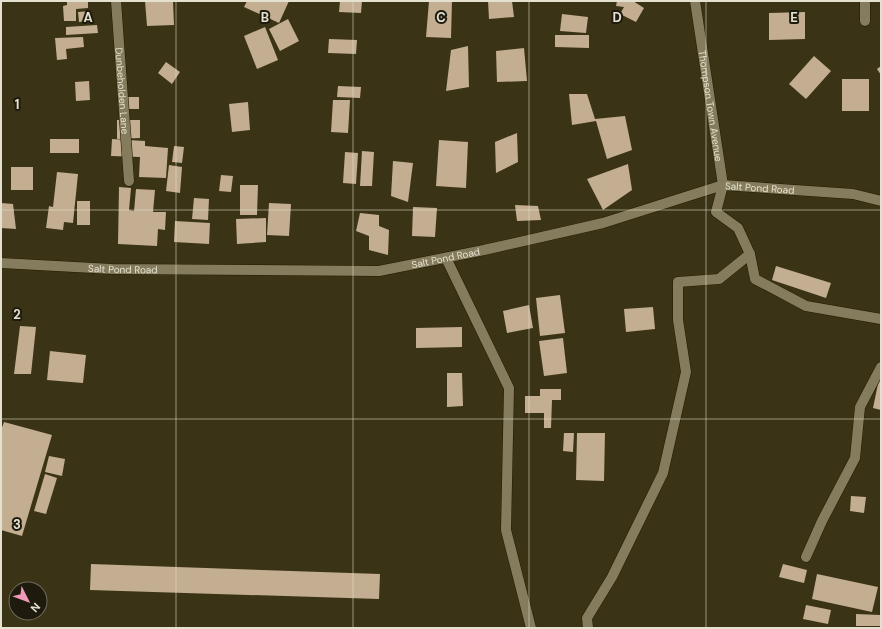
<svg xmlns="http://www.w3.org/2000/svg" width="882" height="629" font-family="'DM Sans',sans-serif">
<rect width="100%" height="100%" fill="#3b3315"/>
<g fill="#c3ae91">
<path d="M67,1H88V8L76,9V21H64L63,6L67,5Z"/>
<path d="M145,1H173L174,25L147,26Z"/>
<path d="M247,1H289L279,23L244,7Z"/>
<path d="M340,1H362L361,13L339,12Z"/>
<path d="M429,1H452L451,38L426,37Z"/>
<path d="M488,1H512L514,17L489,19Z"/>
<path d="M617,1H633L644,8L636,22L620,14L624,7L616,6Z"/>
<path d="M91,11V21L79,22L78,12Z"/>
<path d="M805,12V39L769,40V13Z"/>
<path d="M562,14L588,17L586,33L560,31Z"/>
<path d="M288,19L299,41L280,51L269,29Z"/>
<path d="M97,25L98,33L66,35V27Z"/>
<path d="M265,27L278,60L257,69L244,36Z"/>
<path d="M555,35H589V48L555,47Z"/>
<path d="M83,37L84,47L66,49L67,59L57,60L55,38Z"/>
<path d="M329,39L357,40L356,54L328,53Z"/>
<path d="M468,46L469,87L446,91L451,50Z"/>
<path d="M524,48L527,81L497,82L496,51Z"/>
<path d="M814,56L831,71L806,99L789,84Z"/>
<path d="M166,62L180,72L172,84L158,73Z"/>
<path d="M881,66V75L877,69Z"/>
<rect x="842" y="79" width="27" height="32"/>
<path d="M89,81L90,100L76,101L75,82Z"/>
<path d="M338,86L361,87L360,98L337,97Z"/>
<path d="M569,94H587L595,119L625,116L632,150L607,159L596,121L572,125Z"/>
<path d="M128,97H139V109H127Z"/>
<path d="M333,100H350L348,133L331,132Z"/>
<path d="M248,102L250,130L232,132L229,104Z"/>
<path d="M117,120H140V138L117,139Z"/>
<path d="M517,133L518,162L496,173L495,142Z"/>
<rect x="50" y="139" width="29" height="14"/>
<path d="M112,139L145,141V146L168,148L166,178L139,177L140,157L111,156Z"/>
<path d="M439,140L468,142L466,188L436,186Z"/>
<path d="M174,146L184,147L182,163L172,162Z"/>
<path d="M362,151L374,152L372,186H360Z"/>
<path d="M345,152L358,153L356,184L343,183Z"/>
<path d="M393,161L413,163L408,202L391,196Z"/>
<path d="M628,164L632,190L603,210L587,179Z"/>
<path d="M169,165L182,167L180,193L166,191Z"/>
<rect x="11" y="167" width="22" height="23"/>
<path d="M57,172L78,174L73,223L64,222L63,230L46,228L49,206L53,207Z"/>
<path d="M221,175L233,176L231,192L219,191Z"/>
<path d="M240,185H258L257,215H240Z"/>
<path d="M119,187L131,188L129,210L134,211L136,189L155,190L153,212H166L165,230L158,229L157,246L118,244Z"/>
<path d="M194,198L209,199L208,220L192,219Z"/>
<rect x="77" y="201" width="13" height="24"/>
<path d="M1,203L13,204L16,229L1,228Z"/>
<path d="M269,203L291,204L289,236L267,235Z"/>
<path d="M515,205L538,206L541,220L517,221Z"/>
<path d="M413,207L437,208L435,237L412,236Z"/>
<path d="M360,213L379,215V226L389,230L388,255L369,250V236L356,231Z"/>
<path d="M266,218V242L237,244L236,219Z"/>
<path d="M175,221L210,223L209,244L174,242Z"/>
<path d="M776,266L831,283L826,298L772,280Z"/>
<path d="M560,295L565,333L540,336L536,298Z"/>
<path d="M529,305L533,328L507,333L503,311Z"/>
<path d="M653,307L655,329L626,332L624,309Z"/>
<path d="M20,326L36,327L31,374H14Z"/>
<path d="M462,327V347L416,348V328Z"/>
<path d="M563,338L567,373L544,376L539,341Z"/>
<path d="M50,351L86,355L83,383L47,380Z"/>
<path d="M447,373H462L463,406L447,407Z"/>
<path d="M879,379L881,380V410L873,408Z"/>
<path d="M540,389H561V400H552L551,428H544V413H525V396H540Z"/>
<path d="M4,422L52,435L22,536L1,530V430Z"/>
<path d="M564,433H574L573,452L563,451Z"/>
<path d="M577,433H605L604,481L576,480Z"/>
<path d="M49,456L65,459L62,476L45,472Z"/>
<path d="M45,474L57,478L46,514L34,511Z"/>
<path d="M851,496L866,497L864,513L850,511Z"/>
<path d="M91,564L380,574L379,599L90,590Z"/>
<path d="M783,564L807,570L804,583L779,577Z"/>
<path d="M817,574L878,587L872,612L812,599Z"/>
<path d="M806,605L831,610L828,624L803,619Z"/>
<path d="M856,614L880,615V626H856Z"/>
</g>
<g fill="none" stroke-linecap="round" stroke-linejoin="round">
<g stroke="#221a00" stroke-width="11">
<g id="minor">
<path id="s1" d="M116,1L129,181"/>
<path id="s2" d="M695,1L723,185L716,212L738,228L750,254L755,279L806,306L881,319"/>
<path d="M865,21V1"/>
<path d="M446,258L509,388L506,530L531,628"/>
<path d="M806,557L822,521L855,458L860,407L881,367"/>
<path d="M588,628L587,618L612,577L663,473L686,372L678,320V282L719,279L750,254"/>
</g>
</g>
<g stroke="#221a00" stroke-width="11">
<g id="tertiary">
<path id="s3" d="M1,263L112,269L379,271L484,250L603,223L723,185L853,194L881,201"/>
</g>
</g>
<use href="#minor" stroke="#847c5c" stroke-width="10"/>
<use href="#tertiary" stroke="#847c5c" stroke-width="10"/>
</g>
<path fill="none" stroke="#e5e1d0" stroke-width="1" stroke-opacity="0.55" d="M176,1V628M353,1V628M529,1V628M706,1V628M1,210H881M1,419H881"/>
<g text-anchor="middle" stroke-width="4" stroke-linejoin="round" paint-order="stroke">
<g font-size="10" fill="#e5e1d0" stroke="#1e1b0e">
<text dy="4" stroke="none"><textPath href="#s1" startOffset="90">Dunbeholden Lane</textPath></text>
<text dy="4" stroke="none"><textPath href="#s2" startOffset="106">Thompson Town Avenue</textPath></text>
<text dy="4" stroke="none"><textPath href="#s3" startOffset="770">Salt Pond Road</textPath></text>
<text dy="4" stroke="none"><textPath href="#s3" startOffset="446">Salt Pond Road</textPath></text>
<text dy="4" stroke="none"><textPath href="#s3" startOffset="122">Salt Pond Road</textPath></text>
</g>
</g>
<g font-size="13" text-anchor="middle" font-weight="bold" fill="#e5e1d0" stroke="#1e1b0e" stroke-width="4" stroke-linejoin="round" paint-order="stroke">
<text x="88" y="22">A</text>
<text x="265" y="22">B</text>
<text x="441" y="22">C</text>
<text x="617" y="22">D</text>
<text x="794" y="22">E</text>
<text x="17" y="109">1</text>
<text x="17" y="319">2</text>
<text x="17" y="529">3</text>
</g>
<rect width="882" height="629" fill="none" stroke="#e5e1d0" stroke-width="4"/>
<g transform="translate(28 601) rotate(132)"><circle r="19" fill="#1e1b0e" stroke="#6e6a5c"/>
<path d="M0-3L7 15L0 10L-7 15Z" fill="#ef9ab8"/>
<text y="-6" font-size="11" font-weight="bold" text-anchor="middle" fill="#e5e1d0">N</text>
</g>
</svg>
